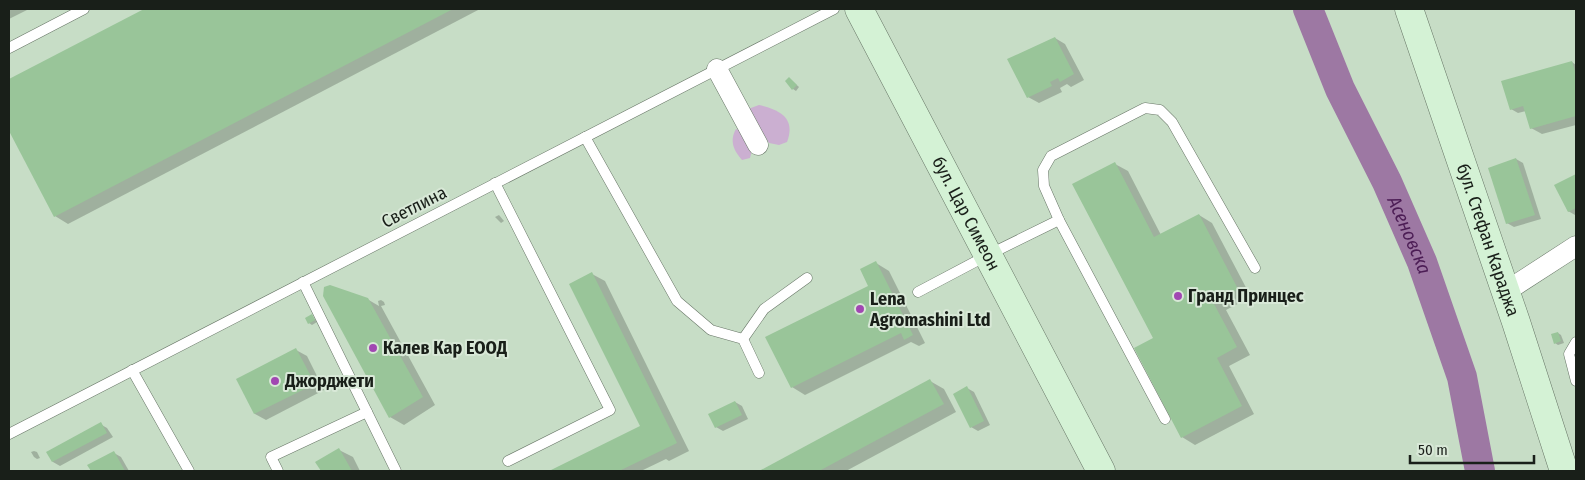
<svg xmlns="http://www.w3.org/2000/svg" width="1585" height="480" font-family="'Fira Sans Condensed',sans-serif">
<rect width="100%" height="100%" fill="#d8e8d7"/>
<rect fill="#c7ddc6" x="9" y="9" width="1567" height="462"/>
<g fill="#cbafd1">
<path d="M759,105C780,110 796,118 787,142L779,145L769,143L748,109Z"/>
<path d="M736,129L741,131L752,150L750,158L742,160C734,151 729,141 736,129Z"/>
</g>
<g fill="#0003">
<path d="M9,9H29L9,19Z"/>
<path d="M147,9H480L68,224L55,216L9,128V81Z"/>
<path d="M1055,38L1065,44L1084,80L1071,87L1067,84L1060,88L1062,92L1039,103L1028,97L1009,60Z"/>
<path d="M1572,62L1576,65V125L1542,134L1531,128L1526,111L1518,113L1511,109Z"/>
<path d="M789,78L799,87L796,91L793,89Z"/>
<path d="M1516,159L1523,163L1541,219L1514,227L1507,223Z"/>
<path d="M1115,164L1128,171L1161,235L1199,215L1212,223L1251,297L1226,310L1250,355L1229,366L1254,414L1195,445L1182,437L1155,338Z"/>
<path d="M1576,175V215H1575L1568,211L1556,186Z"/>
<path d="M499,215L504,221L501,223L495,217Z"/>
<path d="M876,263L889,271L925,343L919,346L911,342L805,395L792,387L870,286Z"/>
<path d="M592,274L605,281L689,451L669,461L666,459L641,471H552L640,427L643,429Z"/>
<path d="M367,299L379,306L378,301L381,300L384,302L385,305L381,306L435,405L404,425L390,417Z"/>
<path d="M312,316L317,322L312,325L309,323Z"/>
<path d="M1558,333L1561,335L1564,343L1558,345L1555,343Z"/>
<path d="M296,350L307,356L324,390L266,420L255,414L238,380Z"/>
<path d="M930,381L944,389L956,412L846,471H762Z"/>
<path d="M967,388L974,392L990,425L978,431L971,427Z"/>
<path d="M735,402L742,406L748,419L723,431L716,427Z"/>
<path d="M100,424L107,428L113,437L60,466L53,462L48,452Z"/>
<path d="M339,450L353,457L360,471H322L317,462Z"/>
<path d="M34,451L37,452L40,458L37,459L34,457L31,452Z"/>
<path d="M114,453L121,457L129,471H92L89,466Z"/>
</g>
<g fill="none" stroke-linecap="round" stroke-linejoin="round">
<path stroke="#9d78a3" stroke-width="30" id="s1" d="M1308,9L1340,89L1387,182L1422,262L1462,377L1480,471"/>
</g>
<g fill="#99c599">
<path d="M144,9H453L54,217L9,131V79Z"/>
<path d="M1055,37L1074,74L1060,82L1058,78L1050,82L1052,86L1027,98L1007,59Z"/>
<path d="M1572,61L1576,75V116L1530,129L1523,106L1510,110L1501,81Z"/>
<path d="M789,77L797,85L792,90L785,81Z"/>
<path d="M1516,158L1535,215L1506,224L1488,168Z"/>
<path d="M1115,162L1154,237L1199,214L1238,289L1213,302L1237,347L1217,358L1242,406L1181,438L1134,348L1153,338L1072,184Z"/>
<path d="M1576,174V208L1568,212L1554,185Z"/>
<path d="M876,261L913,335L904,340L901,333L791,388L765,337L868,286L860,269Z"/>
<path d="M592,272L677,443L619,471H549L640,426L569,284Z"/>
<path d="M330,285L368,298L423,397L389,418L323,296L324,287Z"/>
<path d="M312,314L315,320L308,324L305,318Z"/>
<path d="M1558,332L1561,341L1554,344L1551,334Z"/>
<path d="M296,348L315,384L254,414L236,379Z"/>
<path d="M930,379L944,404L819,471H759Z"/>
<path d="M967,386L984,421L970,428L953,394Z"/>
<path d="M735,401L742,415L715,428L708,414Z"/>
<path d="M101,422L107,433L52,462L46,452Z"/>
<path d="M339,448L352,471H321L315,462Z"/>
<path d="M114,451L125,471H91L87,465Z"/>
</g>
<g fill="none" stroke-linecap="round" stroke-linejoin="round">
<g stroke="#687667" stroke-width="11">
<g id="service">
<path d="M9,48L84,9"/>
<path d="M585,137L677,301L711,330L743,339L759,373"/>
<path d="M495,183L610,410L508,461"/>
<path d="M303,282L396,471"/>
<path d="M918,292L988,255L1059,220"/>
<path d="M743,339L764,309L807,278"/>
<path d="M1576,342L1569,354L1576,381"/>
<path d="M132,370L189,471"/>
<path d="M1165,419L1059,220L1044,186L1043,170L1051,156L1145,108L1160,110L1172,122L1255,268"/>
<path d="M9,434L834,9"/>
<path d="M278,471L271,457L367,412"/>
</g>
</g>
<g stroke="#687667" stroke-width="21">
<g id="minor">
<path d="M717,69L758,145"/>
<path d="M1505,292L1576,246"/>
</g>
</g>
<g stroke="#687667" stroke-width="29">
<g id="secondary">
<path id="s2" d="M859,9L1101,471"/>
<path id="s3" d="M1409,9L1516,322L1564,471"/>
</g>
</g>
<use href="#service" stroke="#fff" stroke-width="10"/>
<use href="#minor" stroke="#fff" stroke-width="20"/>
<use href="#secondary" stroke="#d4f2d5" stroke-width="28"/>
</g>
<g fill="#a147b2" stroke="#d8e8d7" stroke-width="2">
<circle cx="1178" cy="296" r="5"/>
<circle cx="860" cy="309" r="5"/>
<circle cx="373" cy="348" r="5"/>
<circle cx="275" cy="381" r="5"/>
</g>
<g text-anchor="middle" stroke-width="4" stroke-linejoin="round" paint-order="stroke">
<g font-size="18" fill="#191f19" stroke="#d8e8d7">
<text transform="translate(414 207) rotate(-27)" y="6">Светлина</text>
<text dy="6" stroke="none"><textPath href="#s2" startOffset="231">бул. Цар Симеон</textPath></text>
<text dy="6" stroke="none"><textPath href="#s3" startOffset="244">бул. Стефан Караджа</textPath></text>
</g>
<g font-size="18" font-weight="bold" fill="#191f19" stroke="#d8e8d7" text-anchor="start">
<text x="1188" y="302">Гранд Принцес</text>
<text x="870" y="305">Lena<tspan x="870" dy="21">Agromashini Ltd</tspan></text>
<text x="383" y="354">Калев Кар ЕООД</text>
<text x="285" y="387">Джорджети</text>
</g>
<g font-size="19" font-style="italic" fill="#4c1d55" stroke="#d8e8d7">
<text dy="7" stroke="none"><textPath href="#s1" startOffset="248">Асеновска</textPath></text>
</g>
</g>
<rect width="1585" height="480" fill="none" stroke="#191f19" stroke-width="20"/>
<path d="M1410 455v8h124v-8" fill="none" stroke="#191f19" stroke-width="2.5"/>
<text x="1418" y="455" font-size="15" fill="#191f19" stroke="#d8e8d7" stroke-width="4" paint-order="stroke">50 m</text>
</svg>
